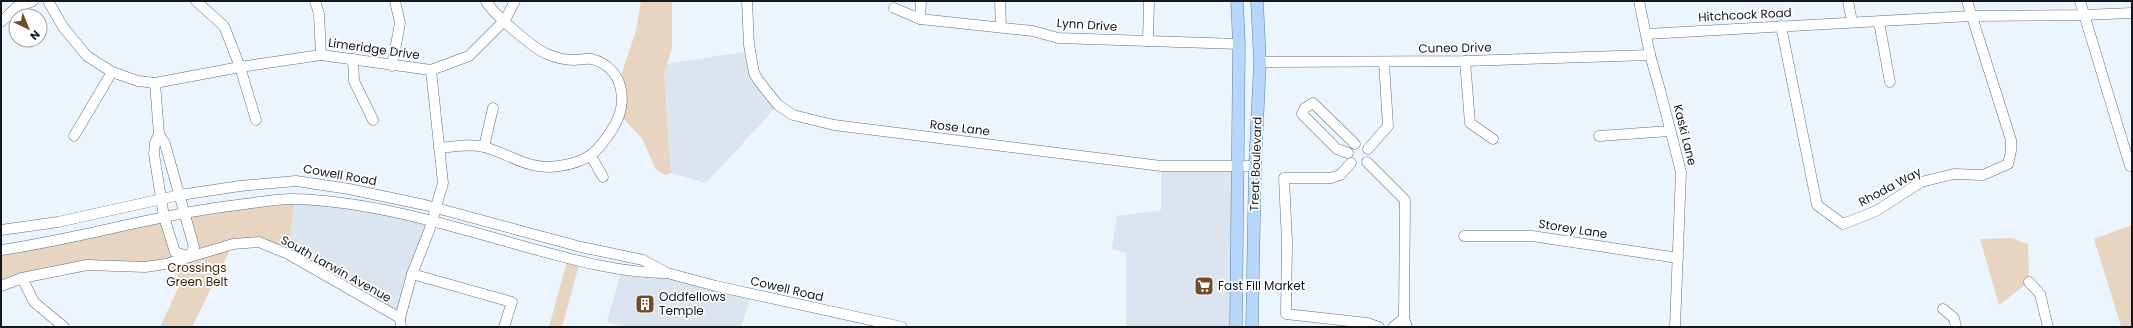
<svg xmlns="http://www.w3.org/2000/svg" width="2133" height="328" font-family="Poppins,sans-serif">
<rect width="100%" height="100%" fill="#ecf5fe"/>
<g fill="#dae5f0">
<path d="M750,51L754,73L778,105L706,183L671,173L664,74L666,64Z"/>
<path d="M1161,166H1238L1236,327H1126V253L1112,249L1117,216L1161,210Z"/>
<path d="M295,198L432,221L400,318L288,254Z"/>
<path d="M622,269L752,294L741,327H625L607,322Z"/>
</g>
<g fill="#e7d4c1">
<path d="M641,1H672V48L664,74L671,173L665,175L655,168L642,138L619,114V81L636,31Z"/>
<path d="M295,198L288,254L259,242L233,244L192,327H160L180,284L172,262L87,265L1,286V250L164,217L175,252L189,256L194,247L185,213Z"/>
<path d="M2132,225V327H2117L2121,326L2094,239Z"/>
<path d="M2011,238L2028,244L2029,282L1999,305L1980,239Z"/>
<path d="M568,258L580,261L562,327H549Z"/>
</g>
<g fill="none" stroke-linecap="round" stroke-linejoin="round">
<g stroke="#607387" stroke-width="11">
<g id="minor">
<path d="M48,1L63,27L87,56L112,72L138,81L155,83L240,67L321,55L431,70L469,56L505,20L515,1"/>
<path d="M196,1L224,26L240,67L256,120"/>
<path d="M315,1L319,14L321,55"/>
<path d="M747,1L749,45L754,73L758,80L778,105L793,115L834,125L1161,166H1255"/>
<path d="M1000,1L1001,27"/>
<path d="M1639,1L1650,55L1660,90L1681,172L1675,327"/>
<path d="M1848,1L1852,22"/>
<path d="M2080,1L2130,166"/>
<path d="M894,8L920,19L1033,31L1058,38L1239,44"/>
<path d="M920,19L921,1"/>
<path d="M1,22L17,7L33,1"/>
<path d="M1879,22L1890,82"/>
<path d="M1781,26L1817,205L1843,224L1876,211L1921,182L1954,174L1983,175L2008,164L2011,151V140L1967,1"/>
<path d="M1647,34L1971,16L2084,15L2132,13"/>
<path d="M1148,41L1149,1"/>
<path d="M353,59L354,81L373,120"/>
<path d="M1465,61L1470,123L1493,139"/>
<path d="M1260,62L1465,61L1650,55"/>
<path d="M392,66L400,23L395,1"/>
<path d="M155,83L159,134"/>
<path d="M159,134L165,144L194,247L189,257L175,252L164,217L154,154L155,143Z"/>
<path d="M74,136L112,72"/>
<path d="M1599,136L1670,131"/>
<path d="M484,147L493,108"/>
<path d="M439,148C453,147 470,143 484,147C511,154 528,171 559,166C588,162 598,152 613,128C629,103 624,68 592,59C587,58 579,60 574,60C566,60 554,57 547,54C534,49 492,13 486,1"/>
<path d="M1368,149L1388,126L1384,62"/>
<path d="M1348,153L1337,149L1302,114L1305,108L1313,103L1355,144"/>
<path d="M591,156L603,177"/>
<path d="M1367,162L1405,200L1404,318L1407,327"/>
<path d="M1351,163L1340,175L1331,178H1284L1287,242L1286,314L1367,323L1379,327"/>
<path d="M1,230L58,222L180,195L240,186L296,181L349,189L425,205L581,247L643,260L667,273L716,286L902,327"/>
<path d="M1464,236H1532L1678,258"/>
<path d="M1,250C83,238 163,213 245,204C262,202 280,198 296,199C369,201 449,225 519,245C567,258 616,273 666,273"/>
<path d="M412,274L512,302L504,327"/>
<path d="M22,278L34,302L64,327"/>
<path d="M2029,282L2040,294L2048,327"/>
<path d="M1,286L22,278L87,265L145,267L166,264L233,244L259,242L288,254L400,318"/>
<path d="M1943,309L1954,318L1956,327"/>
<path d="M401,327L400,318L412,274L429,231L443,183L431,70"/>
<path d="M1393,327L1404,318"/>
</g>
</g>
<g stroke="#5d84ac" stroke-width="13">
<g id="major">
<path d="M1236,327L1239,44L1237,1"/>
<path d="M1252,327L1255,166L1260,62L1257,1"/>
</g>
</g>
<use href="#minor" stroke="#fff" stroke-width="10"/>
<use href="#major" stroke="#b6d7fa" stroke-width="12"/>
</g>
<defs>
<g id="supermarket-square" transform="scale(1)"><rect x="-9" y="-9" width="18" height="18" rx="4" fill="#714e27" stroke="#fff"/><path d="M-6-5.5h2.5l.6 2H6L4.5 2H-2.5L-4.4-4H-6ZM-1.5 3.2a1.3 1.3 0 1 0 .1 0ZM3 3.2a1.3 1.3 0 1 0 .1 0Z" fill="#fff"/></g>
<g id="building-square" transform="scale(1)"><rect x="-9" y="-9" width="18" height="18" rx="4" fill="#714e27" stroke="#fff"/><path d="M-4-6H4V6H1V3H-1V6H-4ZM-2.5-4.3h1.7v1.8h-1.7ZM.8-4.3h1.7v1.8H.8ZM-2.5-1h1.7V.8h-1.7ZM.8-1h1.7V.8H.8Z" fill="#fff"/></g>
</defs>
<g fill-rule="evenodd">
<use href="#supermarket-square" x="1204" y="286"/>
<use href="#building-square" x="645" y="304"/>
</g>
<g text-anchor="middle" stroke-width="3.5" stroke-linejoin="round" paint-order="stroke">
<g font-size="12" fill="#121921" stroke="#fff">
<text transform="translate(1745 15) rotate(-3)" y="4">Hitchcock Road</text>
<text transform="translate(1087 25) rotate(4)" y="4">Lynn Drive</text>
<text transform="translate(1455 48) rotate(-1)" y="4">Cuneo Drive</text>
<text transform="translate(374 49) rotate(8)" y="4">Limeridge Drive</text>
<text transform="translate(960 128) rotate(7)" y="4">Rose Lane</text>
<text transform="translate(1685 135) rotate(76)" y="4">Kaski Lane</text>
<text transform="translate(1256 164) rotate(-88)" y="4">Treat Boulevard</text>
<text transform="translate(340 175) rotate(10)" y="4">Cowell Road</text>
<text transform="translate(1890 187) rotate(-28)" y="4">Rhoda Way</text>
<text transform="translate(1573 229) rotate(9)" y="4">Storey Lane</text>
<text transform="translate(336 269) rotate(29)" y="4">South Larwin Avenue</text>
<text transform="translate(787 289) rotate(13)" y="4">Cowell Road</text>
</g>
<g font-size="12" fill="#442905" stroke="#fff">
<text x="197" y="272">Crossings<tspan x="197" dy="14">Green Belt</tspan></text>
</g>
<g font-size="12" fill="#121921" stroke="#fff" text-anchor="start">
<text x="1218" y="290">Fast Fill Market</text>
<text x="659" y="301">Oddfellows<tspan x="659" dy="14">Temple</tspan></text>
</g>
</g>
<rect width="2133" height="328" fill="none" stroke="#121921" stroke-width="4"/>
<g transform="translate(28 28) rotate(136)"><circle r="19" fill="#ffffff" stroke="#a0a3a6"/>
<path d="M0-3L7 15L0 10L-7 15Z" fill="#714e27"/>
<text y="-6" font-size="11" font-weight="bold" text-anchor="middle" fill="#121921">N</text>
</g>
</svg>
